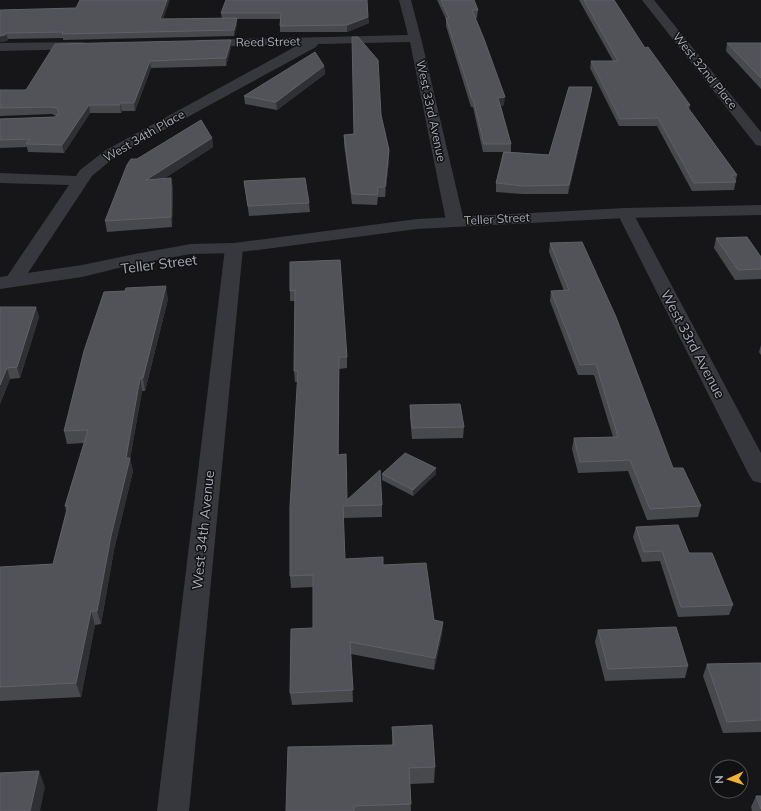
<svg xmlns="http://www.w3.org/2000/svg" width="761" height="811" font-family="Mulish,sans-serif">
<rect width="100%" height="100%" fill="#161618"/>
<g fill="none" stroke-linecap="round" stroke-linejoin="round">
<g fill="#37383d" fill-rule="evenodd">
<path d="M399,0H411L421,38L464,221L461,225L455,226L449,225L446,221L410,42L318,44L316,47L116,156L92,176L20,285L13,287L6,285L4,281L69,185L0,183V173L76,176L80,170L106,150L300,44L201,47L197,46L195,43L197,40L408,35Z"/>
<path d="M642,0H654L761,132V146L756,145Z"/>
<path d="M82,42L86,43L88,46L86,49L0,51V43Z"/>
<path d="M625,208L631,209L633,213L761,453V483L753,481L749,475L617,213L619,209Z"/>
<path d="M234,243L240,244L243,248L189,811H157L225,248L228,244Z"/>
</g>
<path fill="#37383d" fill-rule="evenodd" d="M761,205V215L625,218L417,229L234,253L191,254L135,264L82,277L0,289V277L82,265L135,254L191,244L234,243L417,219L625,208Z"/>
</g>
<g fill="#47494d">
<path d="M226,0L368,17L369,23L347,32H280V19H237V24L234,36L63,40V38L8,39L7,41L0,42V10L163,19H222L221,13Z"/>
<path d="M437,0H474L478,10L477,18H475L504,105L501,106L511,144V152L549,155L592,87L591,95L568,194H523L496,192V183L503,152H483L473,107H471L446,26V19Z"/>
<path d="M579,0H614L645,48L690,105L689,109L737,175L734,190L692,191L657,126H619L590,68L591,61H613Z"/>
<path d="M231,40V47L226,66L151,68L135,111H122L121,113H90L64,153L28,152L27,147L0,148V119L55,117L56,116L52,114L0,116V90H26Z"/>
<path d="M727,43H761V89L726,51Z"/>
<path d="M324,66L325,74L277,110L245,104L244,96Z"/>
<path d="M381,115L389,150V160L385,197H378L377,205L352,204L344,144V135L354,134Z"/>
<path d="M212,138L213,147L165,178L173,187L172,227L107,232L105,221L137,159Z"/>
<path d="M244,181L309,203L310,212L249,216Z"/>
<path d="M716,238L761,257V279L735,280L714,248Z"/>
<path d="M550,243L673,468L701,506L698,517L647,520L628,471L578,473L572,449L574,438L613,437L594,375H578L550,301L551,291H564L549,252Z"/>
<path d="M290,262L347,357V368L339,369V455L347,500L382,505V517L343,518L345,559L383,565L434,620L443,622L442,634L434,670L351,654L353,702L292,705L290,693L313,628V587L291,588L290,576L298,382H295L294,371L295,301H290Z"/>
<path d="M168,299L145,391H142L130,459L133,471L114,550L101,624L95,625L81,697L0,701V567L53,564L66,511L65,506L84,443L67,444L64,431Z"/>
<path d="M0,307H36L39,317L20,378L10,379L0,404Z"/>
<path d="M761,345V355L759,352Z"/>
<path d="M410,405L464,427L463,438L412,439L410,417Z"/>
<path d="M382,474H436L413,496L382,480Z"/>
<path d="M636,527L689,553L733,605L729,615L678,617L660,561L642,562L633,537Z"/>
<path d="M598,630L688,666L685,678L605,681L595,642Z"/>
<path d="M761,663V732L723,733L703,676L707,664Z"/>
<path d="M392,727L435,767L434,783L410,784L411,811H286L392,745Z"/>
<path d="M756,796H761V811H752L751,807Z"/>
</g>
<g fill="#2f3033">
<path d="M167,0H170L161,25L160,19Z"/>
<path d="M368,17L369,23L347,32V25Z"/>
<path d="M237,18V24L234,36V30Z"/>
<path d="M6,33L8,39L7,41L0,42V36Z"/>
<path d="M231,40V47L226,66V58Z"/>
<path d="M150,61L151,68L135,111L134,103Z"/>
<path d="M324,66L325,74L277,110L276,102Z"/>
<path d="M592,87L591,95L568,194L569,185Z"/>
<path d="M505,97L504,105L498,106V98Z"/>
<path d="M120,103L122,111L121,113L120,105Z"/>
<path d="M89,105L90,113L64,153L62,145Z"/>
<path d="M212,138L213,147L148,189L146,180Z"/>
<path d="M389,150V160L385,197V187Z"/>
<path d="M171,178L173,187L172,227L171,217Z"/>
<path d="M166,286L168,299L145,391L143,378Z"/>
<path d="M36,307L39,317L20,378L17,367Z"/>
<path d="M339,357V466L338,455Z"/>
<path d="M7,368L10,379L0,404V385Z"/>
<path d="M140,378L142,391L130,459L133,471L114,550L101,624L97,611Z"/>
<path d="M436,468V474L413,496V490Z"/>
<path d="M91,611L95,625L81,697L76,683Z"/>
<path d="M443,622L442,634L434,670L435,658Z"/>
<path d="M39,771L45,787L40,811H30Z"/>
</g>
<g fill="#525359" stroke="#5f6168">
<path d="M80,0H167L160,19L237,18L234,30L62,34L63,32L6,33L5,35L0,36V10L76,8Z"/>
<path d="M226,0H367L368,17L347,25L280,26L281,13H221Z"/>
<path d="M441,0H474L478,10H472L484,39L505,97L498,98L511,144H484L473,99H472L446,18H449Z"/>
<path d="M584,0H614L645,48L648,47L690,105H686L737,175H731L736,182L694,183L658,118L620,119L591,61H618Z"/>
<path d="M352,37H358L378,60L381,115L389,150L385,187H378L377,195L352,194L344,135L354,134Z"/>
<path d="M231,40L226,58L150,61L134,103H120V105H89L62,145L26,144L30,139L0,140V119L55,117L59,113L57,108L50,107L0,108V90H26L55,44Z"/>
<path d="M727,43H761V78Z"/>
<path d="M315,52L324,66L276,102L244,96Z"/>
<path d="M569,87H592L569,185L524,186L496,183L504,152L549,155Z"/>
<path d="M201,120L212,138L146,180L171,178V217L105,221L127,165L131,159H137Z"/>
<path d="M305,178L309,203L248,206L244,181Z"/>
<path d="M747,237L761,257V269L738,270L716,238Z"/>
<path d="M582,242L616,317L673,468H683L701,506L650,509L630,460L580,462L574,438L618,437L596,364L580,365L551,291L569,290L550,243Z"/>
<path d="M340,260L347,357H339L338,455L346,454L347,500L380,470L382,505L343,506L345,559L383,557V565L426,563L434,620L443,622L435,658L350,642L353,690L290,693L291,629L313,628V575L290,576V507L298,371H294L295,290L290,291V262Z"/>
<path d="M166,286L143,378H140L126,458H130L111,536L97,611H91L76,683L0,687V567L53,564L68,506H65L88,430L64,431L84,351L104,292L125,291L126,288Z"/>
<path d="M0,307H36L17,367L7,368L0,385Z"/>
<path d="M460,404L464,427L412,428L410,405Z"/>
<path d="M405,453L436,468L413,490L382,474Z"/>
<path d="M678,525L689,553H712L733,605L681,607L662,551L644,552L636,527Z"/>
<path d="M676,627L688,666L608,669L598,630Z"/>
<path d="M761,663V720L727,722L707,664Z"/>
<path d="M432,725L435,767L409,768L411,804L354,806V811H286L288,747L394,745L392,727Z"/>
<path d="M39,771L30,811H0V773Z"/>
<path d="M756,796H761V809Z"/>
</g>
<g text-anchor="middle" stroke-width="3" stroke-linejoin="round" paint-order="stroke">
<g font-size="12" fill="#a8adb8" stroke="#111113">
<text transform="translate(268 42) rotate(-1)" y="4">Reed Street</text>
<text transform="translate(705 71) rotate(51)" y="4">West 32nd Place</text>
<text transform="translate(431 111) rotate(78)" y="4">West 33rd Avenue</text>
<text transform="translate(144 136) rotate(-30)" y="4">West 34th Place</text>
<text transform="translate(497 219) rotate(-3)" y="4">Teller Street</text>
</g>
<g font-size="14" fill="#a8adb8" stroke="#111113">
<text transform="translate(159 264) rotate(-7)" y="5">Teller Street</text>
<text transform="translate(693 344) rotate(62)" y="5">West 33rd Avenue</text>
<text transform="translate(203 530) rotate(-84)" y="5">West 34th Avenue</text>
</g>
</g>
<g transform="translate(729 779) rotate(267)"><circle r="19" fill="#111113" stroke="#4d4f55"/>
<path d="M0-3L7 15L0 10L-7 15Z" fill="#f2b134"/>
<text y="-6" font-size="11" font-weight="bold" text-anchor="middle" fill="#a8adb8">N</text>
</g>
</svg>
